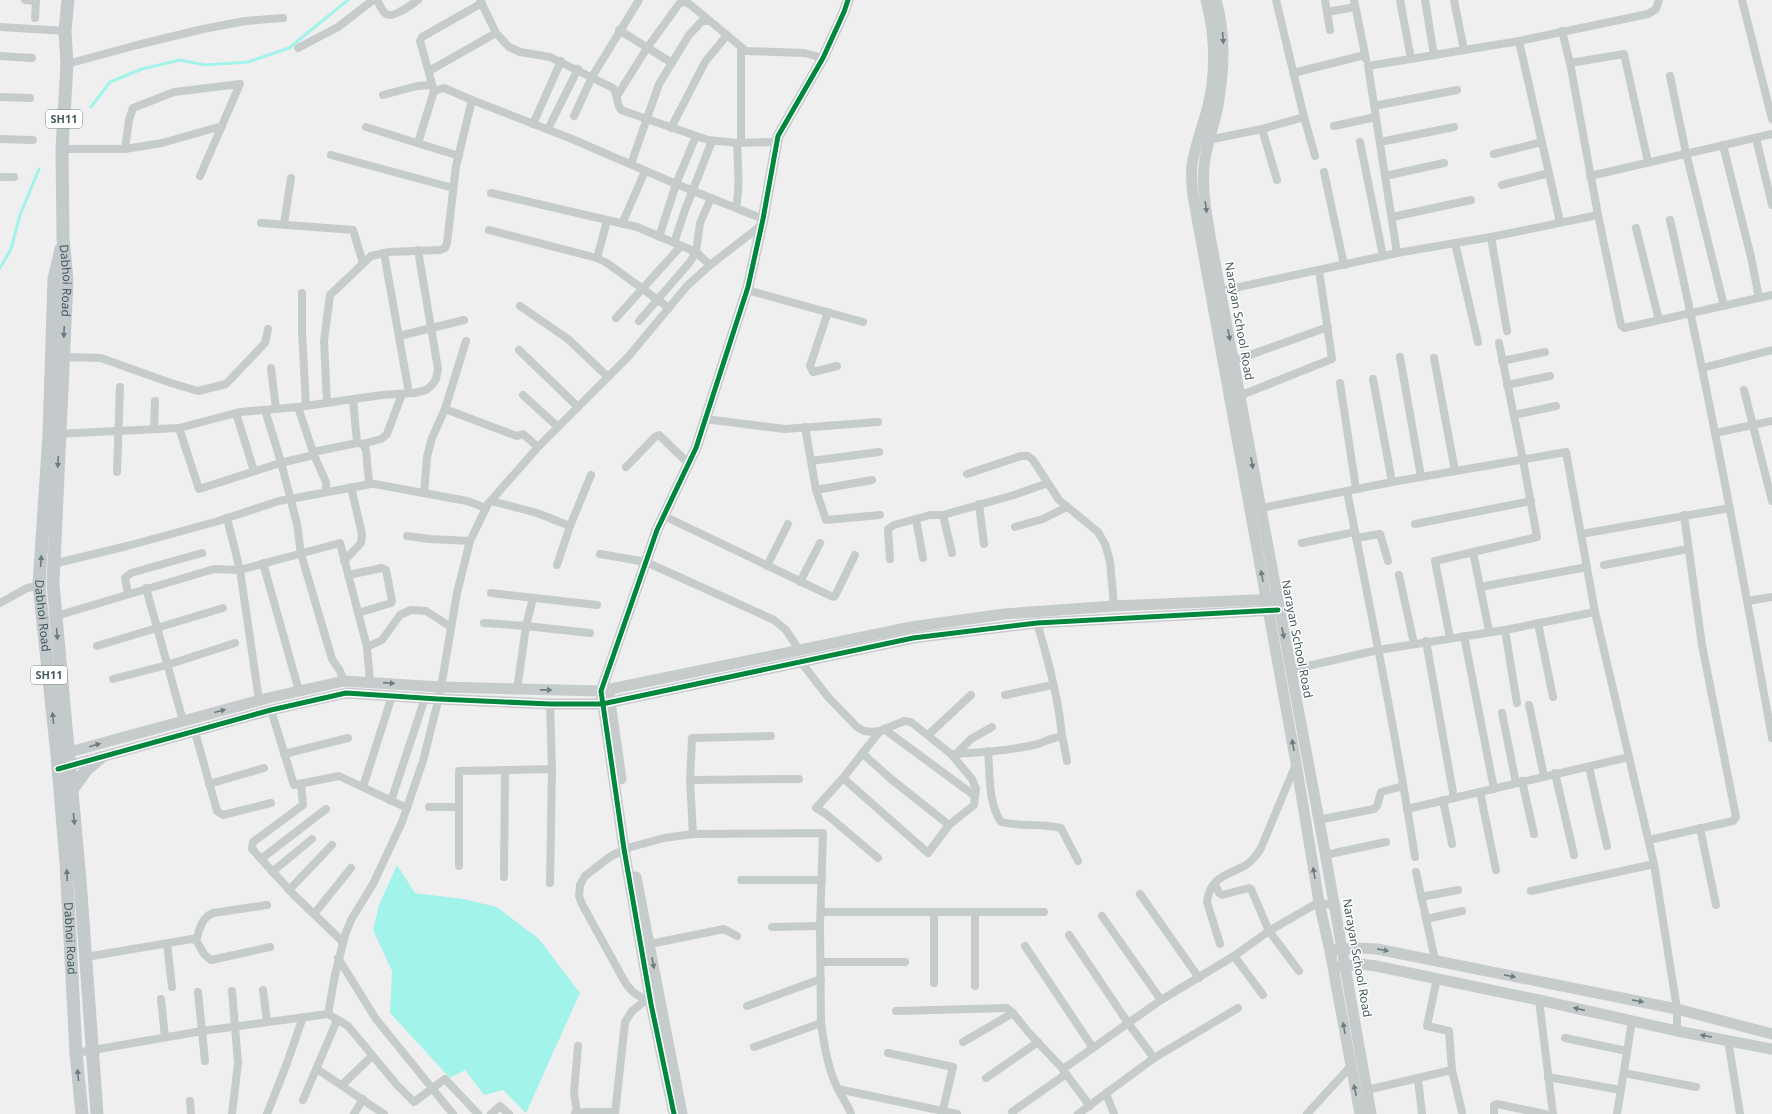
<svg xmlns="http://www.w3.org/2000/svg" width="1772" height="1114" font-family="'Noto Sans',sans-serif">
<rect width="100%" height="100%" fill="#f0efef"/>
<path fill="#a2f3ea" d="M397,865L415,893L463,899L497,907L539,939L580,993L526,1113L503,1090L484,1095L465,1070L450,1078L390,1013L392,971L373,930L379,905Z"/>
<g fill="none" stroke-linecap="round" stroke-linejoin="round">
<g stroke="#a2f3ea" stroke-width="3">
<path d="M91,107L110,82L142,69L180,60L205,65L248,62L289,48L348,0"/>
<path d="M0,268L11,249L20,215L39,169"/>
</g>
<g stroke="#c6cbcc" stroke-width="8">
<path d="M25,0L36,1"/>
<path d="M377,0C379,4 382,11 386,14C393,19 412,4 418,0"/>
<path d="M480,0L496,33L509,47L520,52L550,57L613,88C618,95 616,103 621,110L708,140L737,143L777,142"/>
<path d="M1325,0L1330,30"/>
<path d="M1354,0L1366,59"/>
<path d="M1400,0L1411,59"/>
<path d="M1425,0L1434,55"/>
<path d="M1454,0L1464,50"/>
<path d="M1742,0L1772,119"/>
<path d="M1327,12L1355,7"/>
<path d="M35,18L36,0"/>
<path d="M0,27L65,31"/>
<path d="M619,30L672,63"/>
<path d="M1562,31L1570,63L1598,215"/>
<path d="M1519,41L1560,222"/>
<path d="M298,48L338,27L373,0"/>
<path d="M0,56L32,58"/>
<path d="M1570,63L1624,54L1648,162"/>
<path d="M67,64L137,45L203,29L245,21L283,18"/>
<path d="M429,71L496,33"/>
<path d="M1293,73L1365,55"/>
<path d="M1670,76L1686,153L1724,306"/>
<path d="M434,91L420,41L422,37L482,3"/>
<path d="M383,95L417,86L432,85"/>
<path d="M617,96L647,48L679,4L683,2L688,3L710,21"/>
<path d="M0,97L30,98"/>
<path d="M1374,106L1457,90"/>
<path d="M574,116L592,77L639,0"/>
<path d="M1304,117L1315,156"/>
<path d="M533,124L561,61"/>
<path d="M1334,126L1376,117"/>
<path d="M366,127L459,156"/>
<path d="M671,128L705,62L727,35"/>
<path d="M548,129L578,69"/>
<path d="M1262,129L1277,180"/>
<path d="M1756,138L1772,205"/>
<path d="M0,139L33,140"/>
<path d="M1208,140L1262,129L1304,117L1276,0"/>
<path d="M1360,142L1383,256"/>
<path d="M1380,142L1454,127"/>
<path d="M418,143L434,91L444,88L472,100"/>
<path d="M741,143V47"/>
<path d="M1723,145L1751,257L1759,298"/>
<path d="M62,149H125L129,120L133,108L174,92L240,84L200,176"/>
<path d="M125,149L162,143L222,126"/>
<path d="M1494,154L1542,142"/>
<path d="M331,155L453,188"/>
<path d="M631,164L659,84L689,35L702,21H710L746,51L804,53L823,58"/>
<path d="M1324,172L1344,265"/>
<path d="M1385,176L1444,163"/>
<path d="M1590,176L1772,134"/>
<path d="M0,177H14"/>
<path d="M1502,185L1549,173"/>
<path d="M491,193L637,227L696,252L710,265"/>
<path d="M736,208C740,187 738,165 737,143"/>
<path d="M1392,217L1471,200"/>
<path d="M1670,220C1709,392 1741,565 1772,738"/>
<path d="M261,223L353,230L363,263"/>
<path d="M284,224L291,178"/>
<path d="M622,224L645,171"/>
<path d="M1636,228L1659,320"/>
<path d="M489,230L597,258L607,263L669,308"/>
<path d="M659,237L676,184L696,136"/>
<path d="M1491,237L1507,331"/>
<path d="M674,243L685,210L712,141"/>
<path d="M1455,243L1478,342"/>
<path d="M384,253L409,393"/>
<path d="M1397,253L1368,66L1519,41L1648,14L1656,9L1659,0"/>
<path d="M597,258L607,221"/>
<path d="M747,290L863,322"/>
<path d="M1216,292L1397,253L1491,237L1598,215L1621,325L1624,328L1772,295"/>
<path d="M302,293V332L306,406"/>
<path d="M520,306L568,339L608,377"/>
<path d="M828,312L810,366L813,372L837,366"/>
<path d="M616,318L681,246"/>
<path d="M639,321L690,262L696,252L700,223L711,198"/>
<path d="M399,336L464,320"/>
<path d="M519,350L578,407"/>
<path d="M63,357L101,358L171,383L198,391L226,384L265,343L268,329"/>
<path d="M1400,357L1421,477"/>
<path d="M1434,358L1455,471"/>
<path d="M1233,361L1328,327"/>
<path d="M1502,361L1545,352"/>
<path d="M271,368L276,409"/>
<path d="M1702,368L1772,350"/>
<path d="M1373,379L1392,482"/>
<path d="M1340,383L1356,489"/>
<path d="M1507,385L1550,376"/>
<path d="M1744,390L1772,501"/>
<path d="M523,395L558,427"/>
<path d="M1239,396L1332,359L1319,270"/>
<path d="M353,399L357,443"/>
<path d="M327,403L324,341L330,295L371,256L389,252L440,250L445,248L447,243L456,166L472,100L572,139L676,184L763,219"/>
<path d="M298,407L382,395L414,393L426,390L432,385L436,379L438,369L418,250"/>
<path d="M445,409L514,435L517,436L523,434L538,447"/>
<path d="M265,410L281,462L297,524L301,554L332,659L340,671L344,681"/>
<path d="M236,413L254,471"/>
<path d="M1514,415L1556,406"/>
<path d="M705,419L785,429L878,422"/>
<path d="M805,427L816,490L826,520L880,515"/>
<path d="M179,428L199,489L280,463L314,455"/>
<path d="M154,429L155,401"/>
<path d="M1715,433L1772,421"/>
<path d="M55,434L179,428L240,412L298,407L314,455L326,482V492"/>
<path d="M363,444L381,439L387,434L402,394"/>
<path d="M313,452L357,443L363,444L366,450L369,483L467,501L486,508"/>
<path d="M811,461L879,452"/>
<path d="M626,467L655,437L659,435L688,463"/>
<path d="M117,472L120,387"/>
<path d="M967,474L1021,456H1028L1033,460L1059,500L1098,532L1105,544L1110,561L1114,606"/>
<path d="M816,490L872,480"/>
<path d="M1347,491C1371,613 1396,734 1415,857"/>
<path d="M424,493L427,457L432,438L445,409L466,341"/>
<path d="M491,501L537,513L570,526"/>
<path d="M979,504L984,544"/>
<path d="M1256,509L1392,482L1566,452L1595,612L1654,864L1677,1009V1031"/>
<path d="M943,515L952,553"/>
<path d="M664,516L833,597L835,596L855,555"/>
<path d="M227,518L240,570L259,700"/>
<path d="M916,519L923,558"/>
<path d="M1415,524L1531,501"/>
<path d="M1015,527L1043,519L1067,507"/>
<path d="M1581,534L1730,508"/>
<path d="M407,536L430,539L470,541"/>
<path d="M1356,538L1380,534L1388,561"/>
<path d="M1302,543L1355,532"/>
<path d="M1473,552L1489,631"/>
<path d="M600,554L646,562L774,620L786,630L799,650"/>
<path d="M890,559L888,529L894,525L930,515H943L1014,495L1048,483"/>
<path d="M344,561L361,543L362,534L351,487"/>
<path d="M263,563L299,691"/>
<path d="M53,564L127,546L215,522L279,501L371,484"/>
<path d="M557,565L570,526L591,475"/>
<path d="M1604,565L1688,549"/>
<path d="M767,566L788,524"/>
<path d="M348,575L382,568L386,570L392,601L391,603L358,613"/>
<path d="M1399,575L1414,644"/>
<path d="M800,582L820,543"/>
<path d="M1480,587L1587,567"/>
<path d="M146,588L183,721"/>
<path d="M491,593L597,605"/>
<path d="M128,594L125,578L131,573L202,553"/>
<path d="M533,598L526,626L590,633"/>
<path d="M1748,601L1772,597"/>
<path d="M0,603L27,588L42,585"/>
<path d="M56,616L214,569L240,570L340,543L367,647L370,682"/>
<path d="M484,623L526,626L517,690"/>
<path d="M1037,623C1048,659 1059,699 1062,737"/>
<path d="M1538,623L1553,697"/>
<path d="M1505,630L1517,703"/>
<path d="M1464,636L1494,789"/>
<path d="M1450,638L1435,561L1537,537L1523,460L1499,343"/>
<path d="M1426,641L1454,798"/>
<path d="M97,646L223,608"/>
<path d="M367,647L382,640L400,615L411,610L426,611L451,627"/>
<path d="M801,662L828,697L857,727L864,731L872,732L880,731L904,721L911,722L951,754C980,753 1010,751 1038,744C1045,742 1054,736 1062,737L1063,740L1067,761"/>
<path d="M1290,670L1378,650L1505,630L1595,612"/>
<path d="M113,679L167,665L235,643"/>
<path d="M1005,695L1053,685"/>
<path d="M1529,705L1544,776"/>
<path d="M271,710L294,785L339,776L407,808"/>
<path d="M1502,713L1516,783"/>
<path d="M884,729L975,796"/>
<path d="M195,732L217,811L223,815L271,803"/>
<path d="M928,735L971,695"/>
<path d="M988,751C990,774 988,803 1001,822C1020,827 1041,823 1061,828L1078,861"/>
<path d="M862,753L891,779L949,825L974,805L976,789L972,779L951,754"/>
<path d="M284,754L348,738"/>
<path d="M956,754L971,739L992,727"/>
<path d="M1589,767L1607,846"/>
<path d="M1555,773L1574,855"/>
<path d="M843,778L928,853L949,825"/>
<path d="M690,780L799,779"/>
<path d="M1522,781L1534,834"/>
<path d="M209,784L264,768"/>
<path d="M301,784L303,805L253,842L252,849L293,894L343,942"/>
<path d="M363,787L392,696"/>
<path d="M1480,792L1496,870"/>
<path d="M1443,800L1452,844"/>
<path d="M391,801L425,698"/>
<path d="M429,807H459"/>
<path d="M1407,809L1629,757"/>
<path d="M1318,820L1374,809L1377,806L1381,792L1403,786"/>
<path d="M1700,828L1716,905"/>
<path d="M693,834L690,780L692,738L771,736"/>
<path d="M1649,840L1733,821L1736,817L1702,645L1684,515"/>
<path d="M1325,855L1386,842"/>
<path d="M878,858L826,814L816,808L843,778L880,731"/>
<path d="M261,859L326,809"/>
<path d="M459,866V771L552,769"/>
<path d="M272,872L312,839"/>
<path d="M1416,872L1435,960"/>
<path d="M504,877L505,770"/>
<path d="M741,880H822"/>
<path d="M550,883L552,769L550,704"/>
<path d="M1215,884L1219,893L1222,895L1249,888L1251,889L1269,931L1299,971"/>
<path d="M289,890L332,845"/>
<path d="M1531,891L1654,864"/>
<path d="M1140,894L1199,978"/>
<path d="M1421,897L1458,890"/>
<path d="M821,912H1044"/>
<path d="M934,912V983"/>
<path d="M975,912V986"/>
<path d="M314,914L351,868"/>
<path d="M1102,916L1161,1000"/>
<path d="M1426,919L1462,911"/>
<path d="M772,927L820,926"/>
<path d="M1069,935L1128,1023L1154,1058"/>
<path d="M196,940C200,929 201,918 213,913L267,905"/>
<path d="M167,944L172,987"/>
<path d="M1220,944L1207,902C1210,876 1229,875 1246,865C1253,860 1257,855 1261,848L1296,764"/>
<path d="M645,945L724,929L737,936"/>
<path d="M1025,946L1093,1048"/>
<path d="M1234,956L1263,995"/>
<path d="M86,957L192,939L196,940L204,954L211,960L270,947"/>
<path d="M338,958L376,1019L453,1114"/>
<path d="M821,962H905"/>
<path d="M263,990L267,1022"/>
<path d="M198,992L205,1061"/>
<path d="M161,999L165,1037"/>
<path d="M1539,1000L1553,1114"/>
<path d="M651,1004L633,992L626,984L582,904L579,896L580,885L585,876L611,856L631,847L664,838L693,834L823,833L820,926L821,1023C824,1044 828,1070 838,1089C842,1098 848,1105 851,1114"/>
<path d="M747,1006L821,979"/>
<path d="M896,1011L1007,1008L1013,1013L1029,1033L1063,1069L1161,1000L1234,956L1269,931L1319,902L1334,906"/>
<path d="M328,1014L335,975L345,935L351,920L373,884L402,822L423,761L440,693L457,593L470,541L488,504L538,447L628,357L687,286L710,265L762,225"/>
<path d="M1565,1038L1627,1051"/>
<path d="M1728,1040L1740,1114"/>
<path d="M963,1042L1013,1013"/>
<path d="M754,1047L821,1023"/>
<path d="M76,1053L202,1031L328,1014L348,1026L397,1085L414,1102L445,1079L478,1114"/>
<path d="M888,1053L953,1067L942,1114"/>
<path d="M317,1069L384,1114"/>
<path d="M1063,1070L1090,1106"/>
<path d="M1452,1070L1462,1112"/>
<path d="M1624,1073L1696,1087"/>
<path d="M1548,1077L1621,1090"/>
<path d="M986,1078L1038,1042"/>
<path d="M1418,1079L1422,1114"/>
<path d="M342,1085L372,1056"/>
<path d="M838,1089L957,1114"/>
<path d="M1367,1090L1452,1070L1449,1031L1427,1026L1437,978"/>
<path d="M1106,1093L1114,1114"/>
<path d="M303,1100L337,1020"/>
<path d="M190,1101L191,1114"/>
<path d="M1012,1112L1066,1074"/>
<path d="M577,1113L574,1093L578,1046"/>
<path d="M232,1114L238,1063L232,991"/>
<path d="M267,1114L287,1063L303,1017"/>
<path d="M354,1114L363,1099"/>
<path d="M491,1114L500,1106L509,1114"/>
<path d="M575,1114L585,1112H615"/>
<path d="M615,1114L625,1022L632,1011L646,1000"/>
<path d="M1078,1114L1154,1058L1238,1008"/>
<path d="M1307,1114L1350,1067"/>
<path d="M1494,1114V1105L1497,1104L1545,1114"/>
<path d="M1617,1114L1632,1021"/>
</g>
<g stroke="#c6cbcc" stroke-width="11">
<path d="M1206,0C1215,34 1216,72 1208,106C1203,126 1195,145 1192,165C1191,175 1192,186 1193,196L1296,763L1319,902L1330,951L1360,1114"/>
<path d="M1216,0C1226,35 1224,70 1218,106C1214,127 1205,147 1204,168C1202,193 1207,217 1211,241L1326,858L1371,1114"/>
<path d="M609,695L621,779"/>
<path d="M62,754L268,698L344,681L441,687L601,691L911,627L1004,614L1114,606L1276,599"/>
<path d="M61,768L271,710L346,693L438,699L550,704H602L913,638L1037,623L1278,610"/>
<path d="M636,877L682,1114"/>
<path d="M1335,950L1359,948L1377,949L1677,1009L1772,1034"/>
<path d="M1338,967L1360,964L1376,966L1539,1000L1677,1031L1772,1049"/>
<path d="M674,1114L651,1004L624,849L601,691L657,530L696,448L748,287L763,219L778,136L823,58L844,12L848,0"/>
</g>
<g stroke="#c4cacb" stroke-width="13">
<path id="s1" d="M68,0L65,31L67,64L62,149L63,238L67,280L53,584L80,880L97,1114"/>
<path id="s2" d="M61,249L54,279L49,434L39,585L57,755L66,862L76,1053L82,1114"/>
<path d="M71,791L87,769L100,758"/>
</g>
<g stroke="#fff" stroke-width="8">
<g id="cycleway">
<path d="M58,769L271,710L346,693L438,699L550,704H602L913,638L1037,623L1278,610"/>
<path d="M674,1114L651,1004L624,849L601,691L657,530L696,448L748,287L763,219L778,136L823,58L844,12L848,0"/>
</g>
</g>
<use href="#cycleway" stroke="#00873e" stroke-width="5"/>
</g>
<defs><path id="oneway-solid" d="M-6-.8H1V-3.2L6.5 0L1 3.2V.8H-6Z"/></defs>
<g fill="#6c7c7f">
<use href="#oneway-solid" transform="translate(1223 38) rotate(86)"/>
<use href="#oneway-solid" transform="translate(1206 207) rotate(82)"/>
<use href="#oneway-solid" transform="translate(1229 335) rotate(80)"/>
<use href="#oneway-solid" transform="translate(1252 463) rotate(80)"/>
<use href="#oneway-solid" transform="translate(1262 576) rotate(-100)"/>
<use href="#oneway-solid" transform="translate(1283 633) rotate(79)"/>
<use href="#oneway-solid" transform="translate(389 683) rotate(4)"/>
<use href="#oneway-solid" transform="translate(546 690) rotate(1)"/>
<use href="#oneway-solid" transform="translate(220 711) rotate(-15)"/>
<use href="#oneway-solid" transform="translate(95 745) rotate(-16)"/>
<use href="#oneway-solid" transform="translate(1293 745) rotate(-100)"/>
<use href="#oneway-solid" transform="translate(1314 873) rotate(-99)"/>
<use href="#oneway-solid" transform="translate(1383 950) rotate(11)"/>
<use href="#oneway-solid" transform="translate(653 963) rotate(79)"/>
<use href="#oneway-solid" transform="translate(1510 976) rotate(11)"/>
<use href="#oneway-solid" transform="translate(1638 1001) rotate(11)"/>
<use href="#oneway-solid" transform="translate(1579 1009) rotate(-167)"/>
<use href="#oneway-solid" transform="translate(1344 1028) rotate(-100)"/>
<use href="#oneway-solid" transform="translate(1706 1036) rotate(-170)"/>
<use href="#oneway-solid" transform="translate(1355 1090) rotate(-102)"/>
</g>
<g fill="#6b7c7f">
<use href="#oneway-solid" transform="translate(64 332) rotate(93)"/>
<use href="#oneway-solid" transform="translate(58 462) rotate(93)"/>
<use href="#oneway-solid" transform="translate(41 561) rotate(-86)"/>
<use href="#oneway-solid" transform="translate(57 634) rotate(85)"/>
<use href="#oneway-solid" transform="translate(53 718) rotate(-96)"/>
<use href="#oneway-solid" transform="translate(74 819) rotate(84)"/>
<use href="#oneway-solid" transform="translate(67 875) rotate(-93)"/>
<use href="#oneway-solid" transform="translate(78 1075) rotate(-95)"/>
</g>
<g text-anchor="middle" stroke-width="3" stroke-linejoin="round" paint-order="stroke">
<g fill="#fff" stroke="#7d8c8e" stroke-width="1">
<rect x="46" y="110" width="36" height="18" rx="3"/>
<rect x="31" y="666" width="36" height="18" rx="3"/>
</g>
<g font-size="11" font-weight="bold" fill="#455a5e">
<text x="64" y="123">SH11</text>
<text x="49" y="679">SH11</text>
</g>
<g font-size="12" fill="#455a5e" stroke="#fff">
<text dy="4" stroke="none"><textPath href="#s1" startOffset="281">Dabhoi Road</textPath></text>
<text transform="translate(1239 321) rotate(80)" y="4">Narayan School Road</text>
<text dy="4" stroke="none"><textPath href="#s2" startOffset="368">Dabhoi Road</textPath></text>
<text transform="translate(1297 639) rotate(79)" y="4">Narayan School Road</text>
<text dy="4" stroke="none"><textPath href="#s2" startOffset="692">Dabhoi Road</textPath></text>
<text transform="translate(1357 958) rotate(80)" y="4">Narayan School Road</text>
</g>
</g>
</svg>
